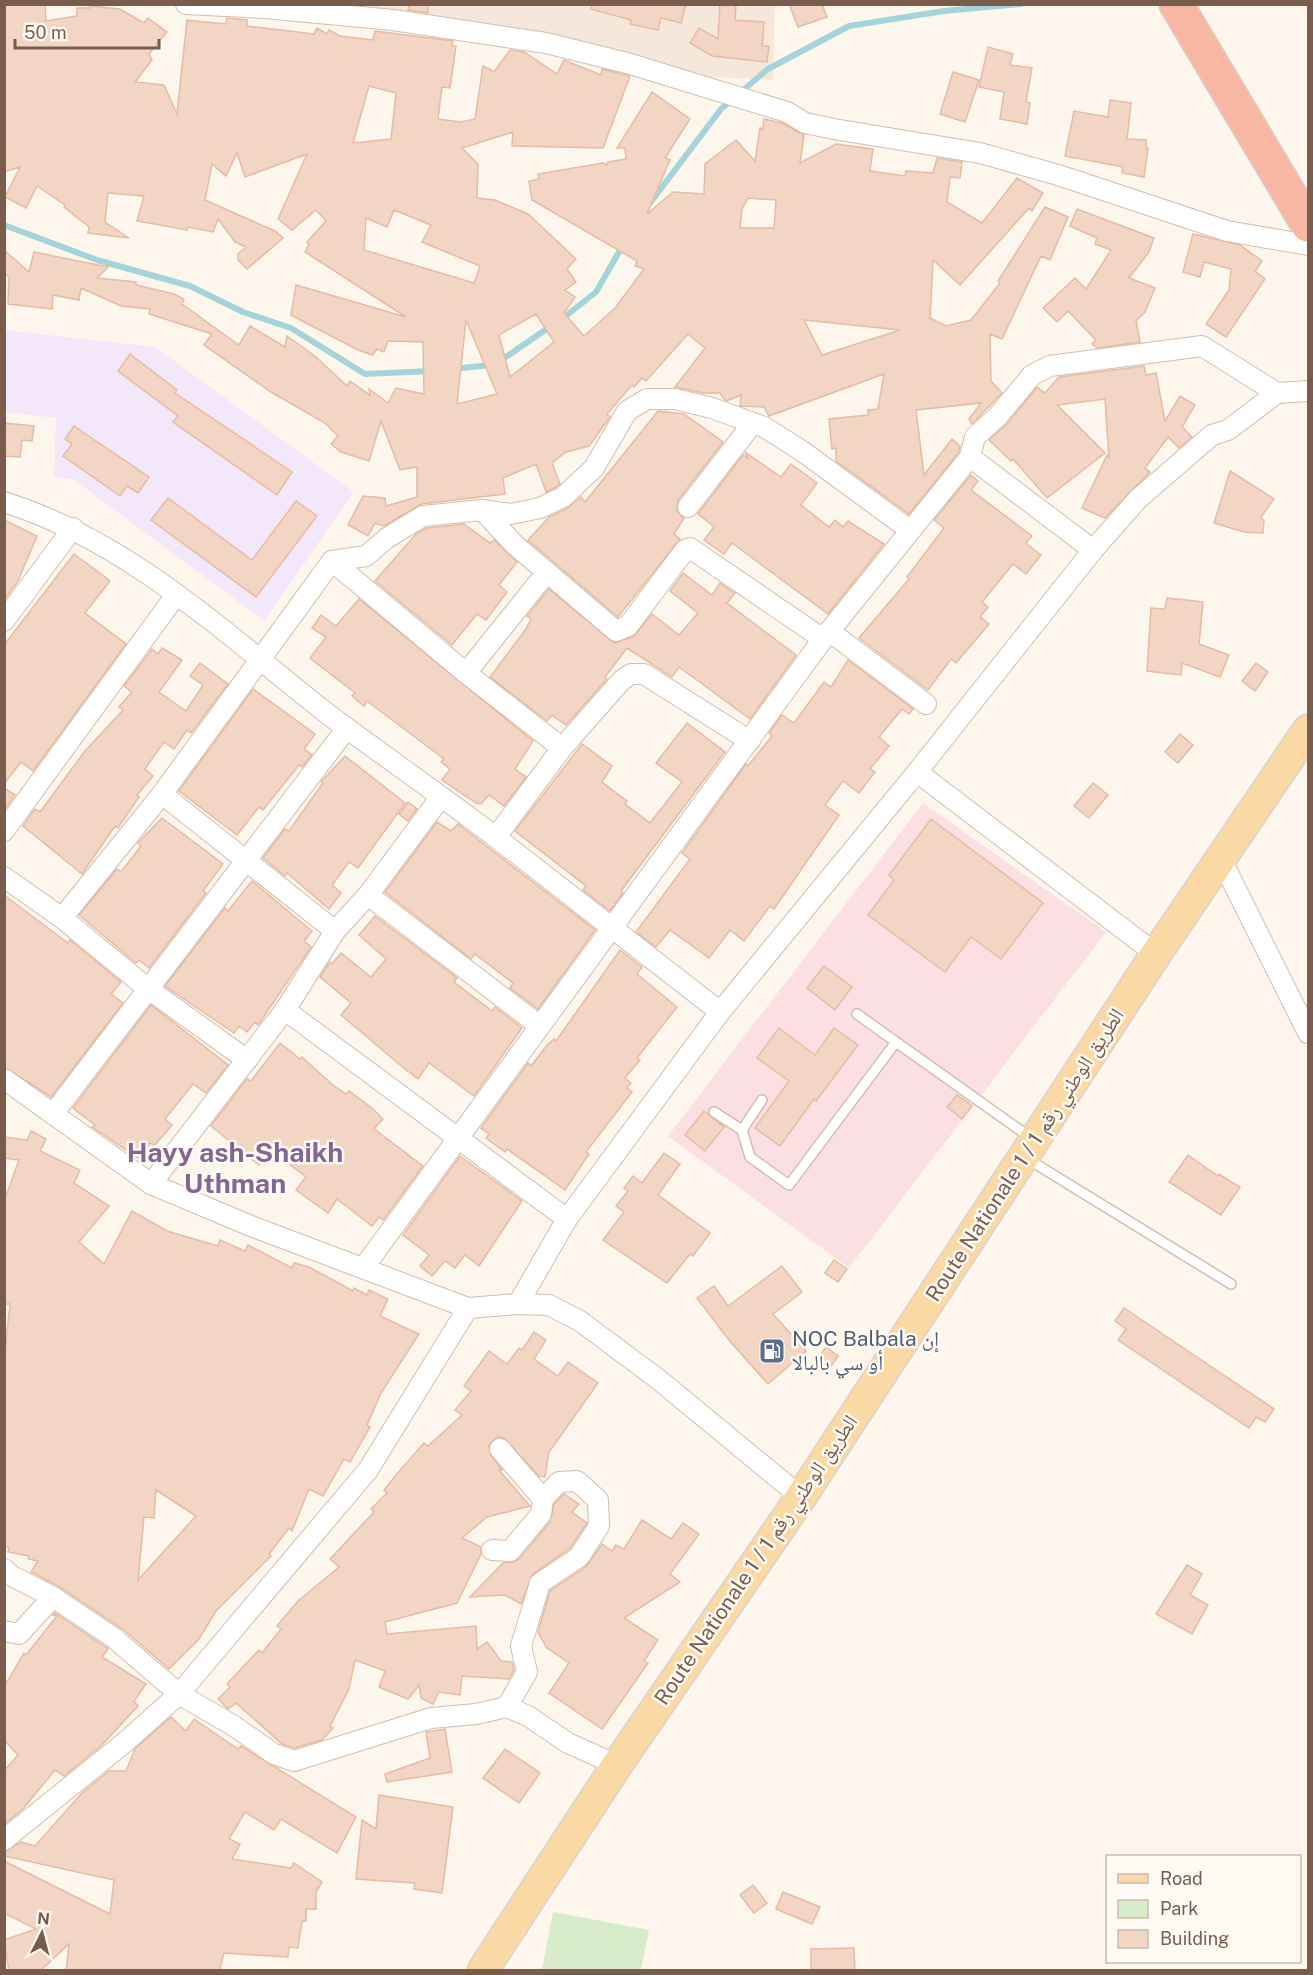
<svg xmlns="http://www.w3.org/2000/svg" width="1313" height="1975" font-family="'Public Sans','Noto Naskh Arabic',sans-serif">
<rect width="100%" height="100%" fill="#fdf6ec"/>
<path fill="#f5e8da" d="M289,5H775L773,80L683,76Z"/>
<path fill="#f3e8fa" d="M5,330L155,347L354,492L264,621L73,479L54,477L56,418L5,412Z"/>
<path fill="#fbdfe3" d="M923,803L1106,932L849,1268L668,1136Z"/>
<path fill="#d8ecc9" d="M553,1912L649,1930L641,1970H542Z"/>
<g fill="none" stroke-linecap="round" stroke-linejoin="round">
<g stroke="#a5d3da" stroke-width="6">
<path d="M741,92L768,69L849,26L944,11L1021,4"/>
<path d="M650,203L721,109L733,99"/>
<path d="M4,225L97,260L190,286L243,312L291,328L365,374L431,371"/>
<path d="M562,319L596,292L623,245"/>
<path d="M500,361L551,326"/>
<path d="M453,369L491,365"/>
</g>
</g>
<g fill="#f3d5c3" stroke="#e6bba3" stroke-width="1.5" fill-rule="evenodd">
<path d="M4,4H45L46,21L77,16V8H90V6L120,9L144,23L148,18L167,32L149,54L152,60L135,82L164,85L177,114L187,20L226,24L227,18L247,20V26L314,34L317,28L327,34L329,30L340,36L373,40L375,31L453,41L452,46H456L450,88L442,87L438,119L461,122L475,119L483,66L494,72L510,50L524,52L557,74L564,60L601,75L602,69L630,76L603,148L512,146L513,132L462,148L478,164L477,198L495,200L528,214L576,259L567,269L576,282L565,290L575,297L564,313L584,336L615,308L644,269L635,266L637,261L532,200L529,181L539,179L538,174L603,163L607,165L608,162L626,159L625,148H617L652,92L690,119L665,158L670,160L647,214L673,192L704,194L705,164L736,140L755,161L760,128L763,129L764,119L782,123L804,135L800,163L836,144L873,149L870,171L905,176L906,171L933,173L937,158L962,162L960,178L950,177L947,202L982,223L1017,178L1043,193L1032,211L1029,208L960,285L933,260L930,318L946,326L971,320L1000,283L998,281L1045,207L1068,217L1050,260L1041,256L1002,339L990,334L991,381L1002,393L972,424L969,419L981,403L916,410L924,475L952,439L960,446L959,452L909,514L836,461V448L832,449L829,419L868,415V410L878,409L884,374L769,416L764,407L740,406L741,395L726,401L720,393H703L675,387L705,348L688,334L646,381L642,378L634,387L632,385L607,414L610,417L589,446L566,452L552,463L560,484L556,487L546,492L536,464L503,478L505,494L421,504L384,526L375,523L368,536L348,525L363,496L385,498L386,506L417,497V467L400,470L381,421L369,461L341,452L331,444L338,436L325,423L271,392L204,345L212,334L149,314L150,309L121,306L81,288L79,300L53,295L52,309L8,304L9,277L4,273V250L29,272L34,252L108,267L97,278L136,282V285L174,294L184,299L182,304L239,345L250,326L285,347L287,336L316,357L347,386L350,381L370,395L369,389L388,403L396,388L424,394L423,342L388,341L384,352L377,349L373,355L358,350L291,315L296,285L406,317L305,252L309,244L307,242L326,221L316,210L292,230L278,219L307,154L245,177L237,153L226,176L212,164L205,200L275,231L283,238L247,269L238,260V254L246,247L235,242L218,219L213,232L188,227L187,230L137,221L144,196L108,193L105,222L129,238L88,233L89,227L64,207L65,205L37,186L26,208L5,197L20,167L4,172ZM369,86L396,93L391,139L353,143ZM748,198L776,200L774,228H740L742,209ZM394,210L431,225L422,242L480,266L474,283L364,250L366,218L387,227ZM536,314L554,342L510,377L499,335ZM466,320L497,394L457,404ZM804,320L900,330L822,355Z"/>
<path d="M409,4H428V13L408,10Z"/>
<path d="M592,4H686L681,23L661,18L658,30L630,24L631,20L591,9Z"/>
<path d="M720,4H736L735,20L764,22L762,46H769L767,62L712,56L690,43L699,28L718,39Z"/>
<path d="M789,4H822L827,17L798,27Z"/>
<path d="M988,47L1013,54L1010,65L1032,68L1026,102L1030,103L1027,124L1000,119L1004,92L979,87Z"/>
<path d="M953,72L979,80L965,122L940,114Z"/>
<path d="M1110,100L1131,103L1127,139L1146,140V149L1148,148L1144,177L1122,173L1123,167L1065,156L1074,111L1108,117Z"/>
<path d="M1077,209L1154,238L1149,252L1129,278L1155,288L1145,312L1136,321L1140,342L1097,348L1092,344L1096,340L1068,311L1057,322L1043,308L1075,278L1086,289L1111,250L1095,244L1097,238L1070,226Z"/>
<path d="M1193,234L1240,245L1262,261L1255,271L1265,279L1226,337L1206,324L1229,290L1231,269L1204,262L1200,277L1183,272Z"/>
<path d="M130,354L177,390L175,393L292,472L277,495L173,422L178,416L118,371Z"/>
<path d="M1144,366L1146,375L1156,373L1165,421L1180,396L1195,405L1182,427L1192,437L1179,448L1168,437L1145,468L1150,472L1105,518L1082,508L1107,455L1109,458L1105,399L1057,405L1105,453L1047,498L1013,459L1011,461L989,440L1007,424L1037,387L1045,393L1059,377Z"/>
<path d="M658,411L684,414L723,442L678,500L677,511L684,518L674,534L680,539L618,617L528,540L549,517L568,508L581,497L585,502Z"/>
<path d="M4,423L34,426L32,441L22,440L20,457L4,456Z"/>
<path d="M74,426L149,477L138,493L127,486L120,496L63,456L72,444L65,439Z"/>
<path d="M745,452L781,477L791,464L817,483L801,505L829,527L835,520L843,527L848,521L884,544L828,614L732,543L724,554L704,540L714,527L698,514L743,455L748,458Z"/>
<path d="M1230,471L1274,499L1261,517L1264,521L1263,533L1244,532L1214,523Z"/>
<path d="M971,475L978,481L971,490L1032,536L1026,543L1041,555L1026,574L1013,564L982,602L988,607L980,617L989,624L956,663L951,659L928,690L859,638L909,579L907,577L944,528L934,520Z"/>
<path d="M168,498L252,560L296,501L317,516L256,597L151,520Z"/>
<path d="M4,520L37,536L18,581L4,600Z"/>
<path d="M464,524L490,543L494,540L517,562L499,585L507,592L486,620L477,614L452,645L375,581L416,534L427,528Z"/>
<path d="M74,554L110,581L85,613L126,644L33,771L21,762L4,784V645Z"/>
<path d="M683,573L712,595L720,583L731,591L735,593L727,603L796,655L750,719L679,667L672,677L627,648L605,677L607,679L566,725L552,715L547,721L490,677L526,629L531,619L527,616L549,589L614,643L633,637L652,614L679,635L698,613L670,591Z"/>
<path d="M1167,598L1203,602L1199,644L1229,655L1220,677L1182,663L1181,675L1147,671L1151,608L1165,609Z"/>
<path d="M359,599L533,741L515,769L526,777L504,806L489,795L481,804L476,803L442,780L450,769L441,762L444,759L367,701L364,706L352,696L355,693L310,658L326,637L312,628L321,615L336,626Z"/>
<path d="M162,648L182,660L159,692L186,711L203,685L190,676L200,663L228,684L191,733L187,730L174,749L164,742L145,769L153,776L137,795L139,797L118,828L115,826L82,874L23,826L35,809L40,812L85,751L123,710L119,707L132,692L124,686L152,649L158,654Z"/>
<path d="M848,660L913,709L909,714L902,709L879,737L889,746L870,769L875,772L859,793L843,781L825,805L839,815L774,909L770,906L744,941L730,930L709,958L670,930L656,947L636,932L690,859L682,853L746,764L748,766L772,736L769,733L782,715L794,723L824,682L831,687Z"/>
<path d="M1256,663L1268,672L1255,691L1242,681Z"/>
<path d="M253,689L315,734L304,749L312,755L302,767L299,765L263,810L259,807L237,835L179,791Z"/>
<path d="M687,723L725,752L621,891L623,893L610,911L583,890L586,886L515,831L582,744L612,766L602,782L627,801L625,804L650,823L682,782L656,763Z"/>
<path d="M1180,734L1193,745L1178,763L1165,752Z"/>
<path d="M345,756L405,803L358,868L349,862L332,885L341,893L329,909L287,873L285,876L263,858L285,829L289,831L323,783L321,782Z"/>
<path d="M1093,783L1108,795L1089,818L1074,806Z"/>
<path d="M4,788L15,795L4,810Z"/>
<path d="M408,802L417,809L408,821L399,814Z"/>
<path d="M162,818L223,864L203,891L206,893L149,968L139,960L136,963L79,915L117,869L121,872L141,846L138,843Z"/>
<path d="M931,819L1043,903L1001,959L971,937L945,972L868,915L894,880L889,875Z"/>
<path d="M437,822L451,831L458,824L595,930L538,1009L510,988L513,983L475,954L471,959L385,892Z"/>
<path d="M252,881L312,931L304,941L311,947L258,1025L255,1022L247,1032L239,1026L234,1033L165,986L225,908L228,911Z"/>
<path d="M4,895L68,943L70,940L121,982L111,994L123,1003L51,1097L4,1067Z"/>
<path d="M375,916L457,978L454,982L492,1011L495,1007L522,1028L474,1096L429,1063L418,1079L405,1069L341,1015L351,1003L320,977L330,962L332,964L341,953L371,977L386,959L359,935Z"/>
<path d="M620,950L642,967L637,974L677,1007L637,1058L640,1060L625,1078L631,1083L627,1088L632,1092L586,1152L589,1154L565,1190L507,1149L505,1152L486,1138L489,1134L481,1128L528,1063L531,1066L547,1045L554,1039L556,1041Z"/>
<path d="M824,966L852,987L835,1010L807,988Z"/>
<path d="M151,1005L228,1065L206,1093L193,1084L165,1119L172,1125L154,1146L150,1143L138,1158L92,1127L95,1125L73,1108Z"/>
<path d="M779,1028L815,1055L834,1028L858,1045L816,1101L814,1099L780,1146L755,1128L789,1081L757,1058Z"/>
<path d="M280,1043L300,1059L302,1057L334,1086L346,1094L349,1091L372,1108L383,1119L374,1129L423,1166L383,1220L379,1217L372,1226L337,1199L328,1213L296,1190L306,1177L271,1150L259,1165L211,1126L247,1079L251,1081Z"/>
<path d="M957,1095L972,1106L962,1119L947,1107Z"/>
<path d="M704,1111L724,1127L705,1151L685,1135Z"/>
<path d="M31,1131L46,1139L40,1151L80,1170L74,1183L109,1206L79,1242L104,1264L132,1211L167,1231L218,1246L220,1240L245,1251L248,1245L292,1268L294,1263L309,1267L353,1291L354,1288L367,1295L369,1290L388,1299L380,1316L419,1334L381,1393L367,1425L370,1427L350,1462L344,1459L323,1496L309,1489L292,1531L289,1528L269,1554L271,1556L216,1611L199,1639L169,1669L124,1630L60,1587L31,1572L38,1561L28,1559L29,1556L8,1552L9,1547L4,1546V1360L10,1304H4V1202L19,1160L4,1158V1137L27,1140ZM156,1490L196,1516L138,1580L144,1517L154,1518Z"/>
<path d="M664,1153L680,1164L658,1195L710,1233L693,1256L690,1254L667,1283L603,1240L624,1212L616,1206L628,1191L624,1188L633,1176L642,1183Z"/>
<path d="M1188,1155L1218,1176L1219,1174L1240,1187L1221,1215L1169,1182Z"/>
<path d="M460,1156L522,1201L479,1266L465,1255L455,1268L445,1261L432,1276L420,1266L429,1255L403,1235Z"/>
<path d="M834,1260L847,1269L838,1282L825,1273Z"/>
<path d="M782,1266L802,1292L773,1314L806,1351L768,1384L728,1339L697,1298L714,1286L728,1306Z"/>
<path d="M1124,1308L1274,1409L1265,1422L1256,1417L1249,1428L1118,1340L1126,1329L1115,1321Z"/>
<path d="M534,1332L546,1340L534,1359L558,1376L568,1362L598,1383L549,1452L545,1477L539,1476L504,1438L497,1437L489,1445L491,1456L502,1470H499L530,1506L487,1517L462,1538L481,1547V1554L457,1603L385,1622L387,1634L476,1626L477,1649L487,1642L501,1661L512,1662L514,1670L509,1679L462,1676L460,1695L439,1692L433,1704L421,1698L419,1685L408,1699L379,1687L385,1671L355,1660L349,1689L330,1726L333,1728L322,1740L294,1748L282,1744L236,1703L228,1709L218,1699L230,1687L227,1684L259,1650L262,1653L281,1629L277,1626L298,1601L339,1567L330,1559L374,1512L371,1509L387,1493L384,1490L396,1475L424,1443L428,1446L462,1415L455,1410L471,1391L464,1386L489,1351L507,1364L519,1348L522,1350Z"/>
<path d="M826,1347L838,1356L829,1369L816,1362Z"/>
<path d="M564,1494L579,1504L572,1512L587,1523L570,1548L533,1574L521,1604L505,1595L470,1597L503,1563L514,1562L519,1559L550,1522L554,1504Z"/>
<path d="M642,1520L671,1539L683,1523L699,1534L670,1574L680,1582L624,1618L658,1640L644,1661L648,1663L602,1729L549,1693L569,1663L546,1647L538,1632L550,1591L586,1567L602,1544L612,1551L616,1545L624,1549Z"/>
<path d="M1187,1565L1202,1574L1190,1595L1208,1605L1192,1634L1156,1614Z"/>
<path d="M55,1613L108,1649L102,1657L146,1684L134,1701L138,1706L102,1745L64,1776L55,1770L22,1810L4,1824V1771L18,1755L4,1740V1687L24,1653L26,1655L57,1616L53,1615Z"/>
<path d="M171,1717L186,1731L194,1719L238,1749L241,1746L356,1817L337,1853L281,1819L274,1830L245,1812L229,1839L240,1844L232,1859L291,1868L294,1863L322,1882L316,1892V1909H306V1921H302L298,1948L289,1947L288,1957L224,1953L219,1971H66L69,1944L40,1971H9L4,1940L36,1929L4,1913V1861L110,1914L114,1880L4,1856V1852L21,1842L35,1846L82,1793L109,1771H126L135,1749Z"/>
<path d="M445,1729L452,1772L387,1782L385,1774L430,1758L426,1732Z"/>
<path d="M505,1749L540,1773L519,1803L483,1778Z"/>
<path d="M379,1795L453,1807L442,1893L414,1889L415,1883L356,1879L362,1820L376,1829Z"/>
<path d="M753,1885L767,1903L754,1913L740,1895Z"/>
<path d="M783,1892L820,1907L812,1924L776,1909Z"/>
<path d="M854,1948L855,1971H811V1949Z"/>
</g>
<g fill="none" stroke-linecap="round" stroke-linejoin="round">
<g stroke="#d1beb0" stroke-width="12">
<g id="lane">
<path d="M896,1042L1031,1138"/>
<path d="M714,1112L742,1130L762,1100"/>
<path d="M742,1130L750,1157L789,1185L896,1042L857,1014"/>
<path d="M1026,1158L1231,1284"/>
</g>
</g>
<g stroke="#d1beb0" stroke-width="22">
<g id="street">
<path d="M186,4L265,8L393,20L546,43L627,63L787,112L805,123L834,129L980,153L1058,175L1227,231L1308,245"/>
<path d="M970,457L1093,550"/>
<path d="M4,502C129,541 228,636 329,715C385,757 442,796 498,839C572,896 645,954 720,1012"/>
<path d="M688,507L753,423"/>
<path d="M482,510L515,545L616,631L628,626L685,550L690,548L823,639"/>
<path d="M332,561L466,673L562,748"/>
<path d="M4,621L73,528"/>
<path d="M829,631L926,704"/>
<path d="M466,673L547,572"/>
<path d="M917,772L1093,550L1138,499L1212,435L1228,430L1277,393"/>
<path d="M162,794L335,931"/>
<path d="M4,831L176,595"/>
<path d="M496,837L562,748L622,680L631,674H644L750,741"/>
<path d="M1221,859L1308,1033"/>
<path d="M4,877L62,918L147,988L247,1060"/>
<path d="M368,895L540,1026"/>
<path d="M62,918L162,794L332,561L366,556L387,538L423,516L482,510L511,514L540,508L563,497L594,468L627,411L647,399H675L712,408L764,427L802,451L910,530"/>
<path d="M285,1010L567,1219"/>
<path d="M4,1079L151,1184L251,1226L468,1308L518,1304L549,1305L580,1321L658,1379L801,1497"/>
<path d="M53,1114L347,728"/>
<path d="M151,1184L285,1010L335,931L368,895L440,798"/>
<path d="M364,1267L823,639L970,457L975,437L998,416L1032,375L1050,366L1202,346L1277,393L1308,391"/>
<path d="M518,1304L567,1219L720,1012L917,772L1156,954"/>
<path d="M500,1449L543,1499L559,1482L577,1481L598,1500L599,1526L579,1557L540,1583L521,1646L527,1672L507,1707"/>
<path d="M492,1550L510,1551L541,1514L543,1499"/>
<path d="M4,1569L12,1576L53,1597L114,1638L179,1694L234,1726L274,1754L294,1761L431,1718L476,1714L507,1707L528,1716L568,1743L617,1765"/>
<path d="M4,1631L19,1634L53,1597"/>
<path d="M4,1840L124,1743L179,1694L368,1470L468,1308"/>
</g>
</g>
<g stroke="#dad1cd" stroke-width="33">
<path id="primary" d="M483,1970L617,1765L801,1497L1156,954L1308,730"/>
</g>
<g stroke="#dad1cd" stroke-width="36">
<path id="highway" d="M1176,4L1308,225"/>
</g>
<use href="#lane" stroke="#fff" stroke-width="9"/>
<use href="#street" stroke="#fff" stroke-width="20"/>
<use href="#primary" stroke="#fbd9a5" stroke-width="30"/>
<use href="#highway" stroke="#f7b7a3" stroke-width="33"/>
</g>
<defs>
<g id="fuel-square" transform="scale(1.35)"><rect x="-9" y="-9" width="18" height="18" rx="4" fill="#5c6f8a" stroke="#fffaf3"/><path d="M-5.5-6h7V0h2V4h1.3V-2.5L3-4.5l.8-.8L6-3V5H2.5V1h-1V6h-7ZM-4.2-4.7v3.2H.2V-4.7Z" fill="#fff"/></g>
</defs>
<g fill-rule="evenodd">
<use href="#fuel-square" x="772" y="1351"/>
</g>
<g text-anchor="middle" stroke-width="5" stroke-linejoin="round" paint-order="stroke">
<g font-size="21" fill="#7a5c4d" stroke="#fffaf3">
<text transform="translate(1025 1155) rotate(-57)" y="7">Route Nationale 1 / الطريق الوطني رقم 1</text>
<text transform="translate(756 1560) rotate(-56)" y="7">Route Nationale 1 / الطريق الوطني رقم 1</text>
</g>
<g font-size="21" fill="#4e5e75" stroke="#fffaf3" text-anchor="start">
<text x="792" y="1346">NOC Balbala إن<tspan x="792" dy="24">أو سي بالبالا</tspan></text>
</g>
<g font-size="27" font-weight="bold" fill="#846695" stroke="#fffaf3">
<text x="235" y="1162">Hayy ash-Shaikh<tspan x="235" dy="31">Uthman</tspan></text>
</g>
</g>
<rect width="1313" height="1975" fill="none" stroke="#7a5c4d" stroke-width="12"/>
<rect x="1106" y="1855" width="195" height="108" fill="#fffaf3" stroke="#cabbb1" stroke-width="1.5"/>
<rect x="1118" y="1874" width="30" height="9" fill="#fbd9a5" stroke="#cabbb1" stroke-width="1.5"/>
<text x="1160" y="1885" font-size="18" fill="#7a5c4d">Road</text>
<rect x="1118" y="1900" width="30" height="18" fill="#d8ecc9" stroke="#cabbb1" stroke-width="1.5"/>
<text x="1160" y="1915" font-size="18" fill="#7a5c4d">Park</text>
<rect x="1118" y="1930" width="30" height="18" fill="#f3d5c3" stroke="#cabbb1" stroke-width="1.5"/>
<text x="1160" y="1945" font-size="18" fill="#7a5c4d">Building</text>
<g transform="translate(42 1933) rotate(6)" stroke="#fffaf3" stroke-width="4.5" paint-order="stroke">
<path d="M0-4.5L10 22L0 15L-10 22Z" fill="#7a5c4d"/>
<text y="-9" font-size="16" font-weight="bold" text-anchor="middle" fill="#7a5c4d">N</text>
</g>
<path d="M15 39v9h144v-9" fill="none" stroke="#7a5c4d" stroke-width="3"/>
<text x="24" y="39" font-size="18" fill="#7a5c4d" stroke="#fffaf3" stroke-width="4.5" paint-order="stroke">50 m</text>
</svg>
